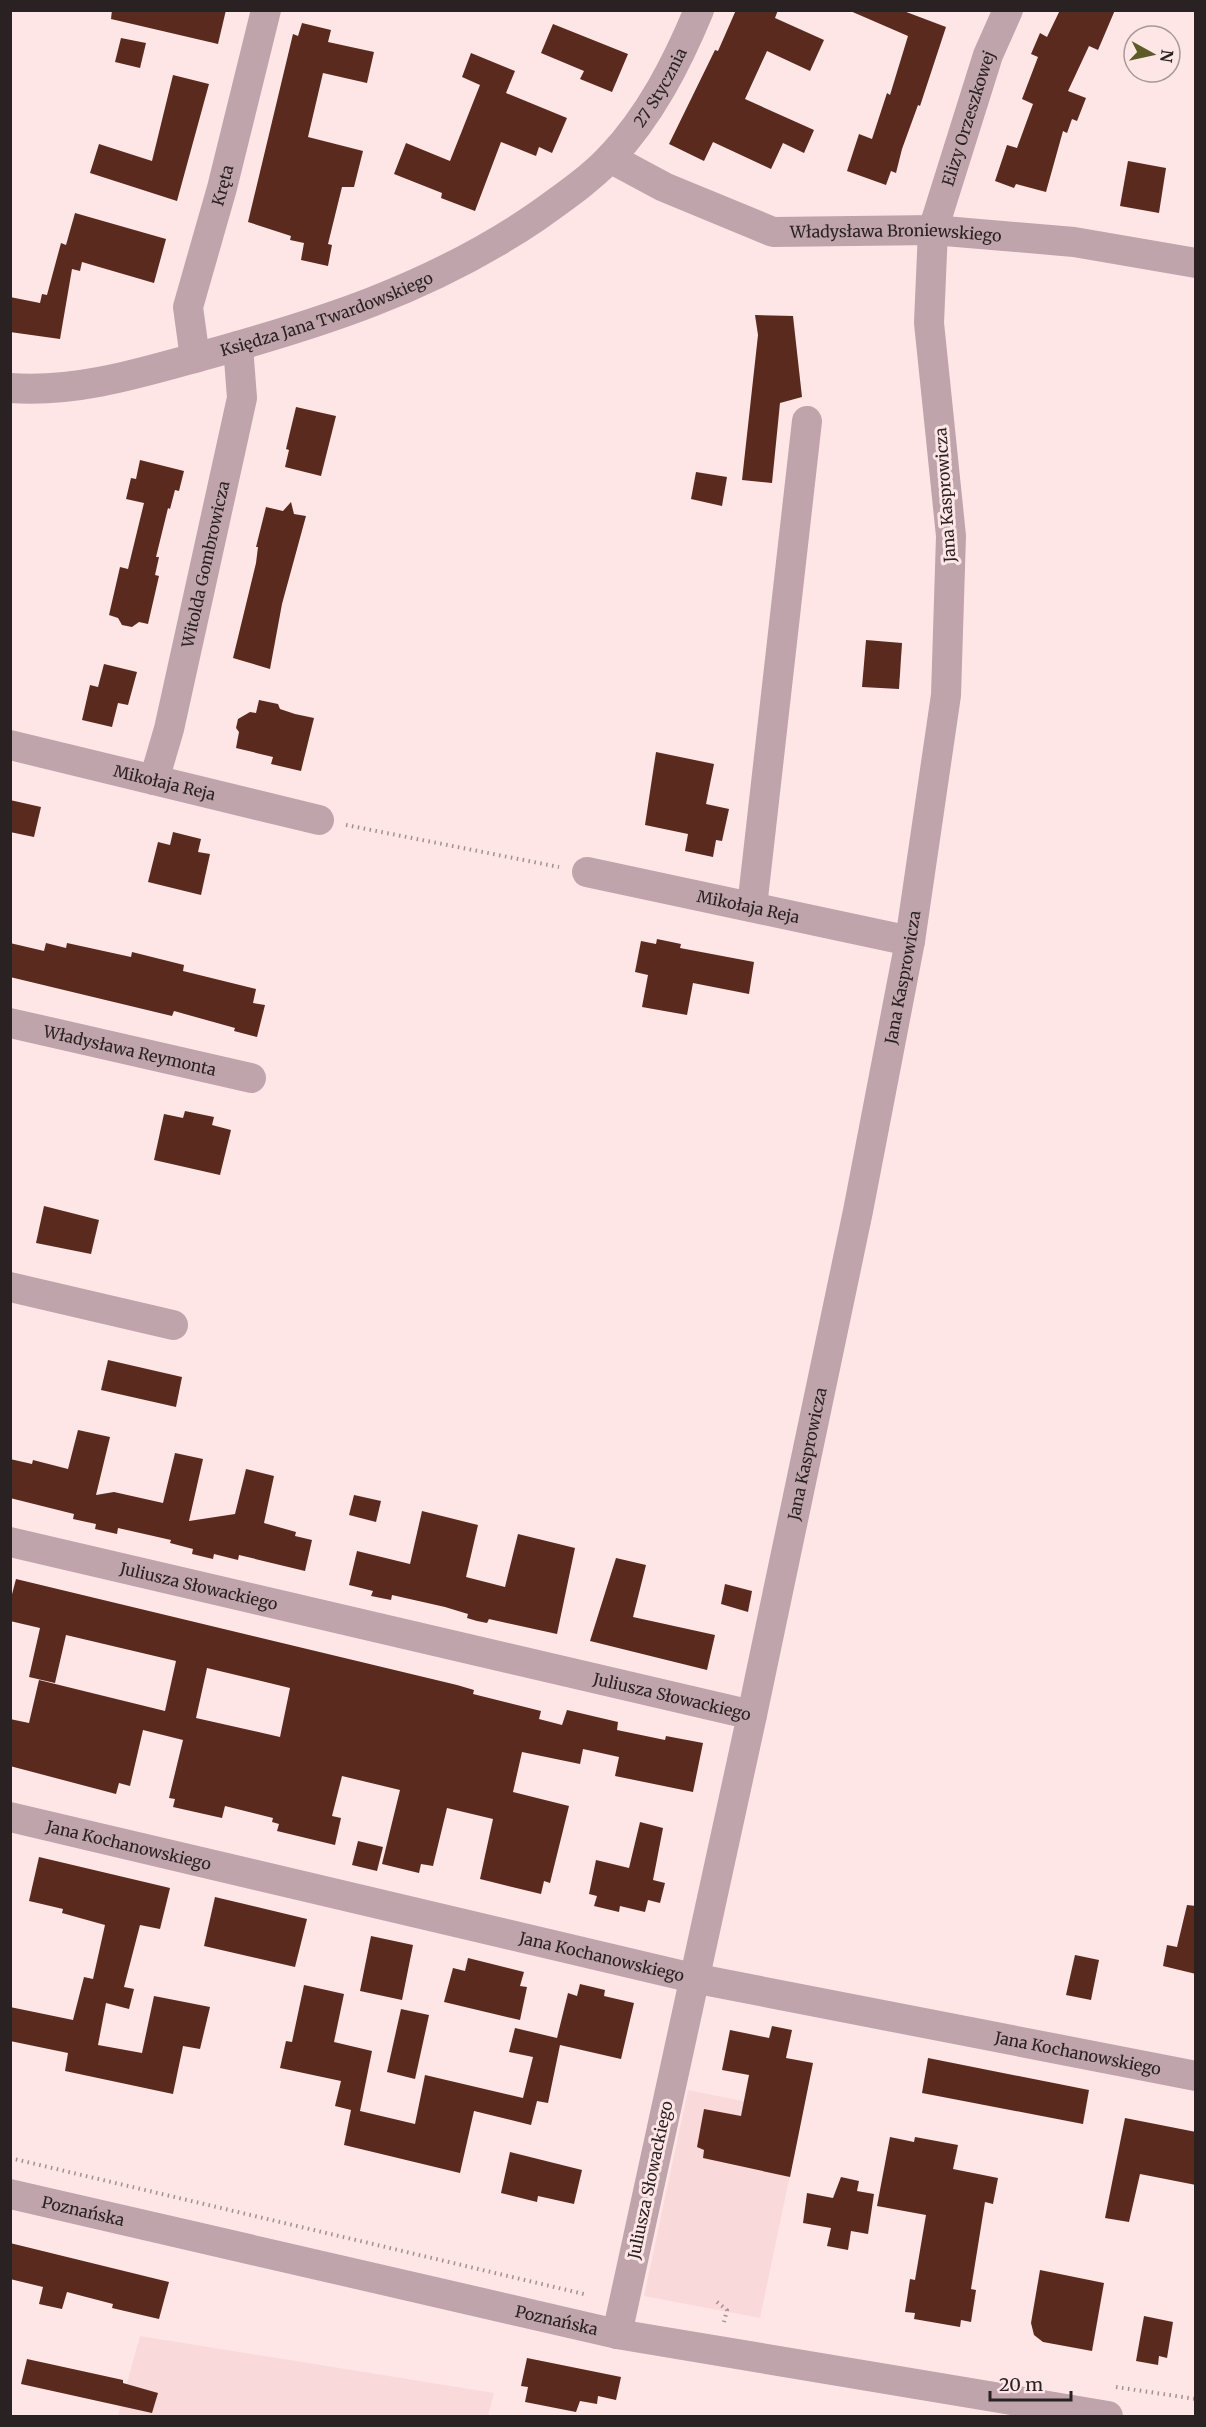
<svg xmlns="http://www.w3.org/2000/svg" width="1206" height="2427" font-family="Merriweather,serif">
<rect width="100%" height="100%" fill="#fee6e7"/>
<g fill="#fad9da">
<path d="M688,2090L803,2113L760,2318L644,2296Z"/>
<path d="M140,2336L494,2393L488,2416H118Z"/>
</g>
<g fill="#5a2a1f" fill-rule="evenodd">
<path d="M112,10H226L218,44L111,19Z"/>
<path d="M736,10H778L775,18L824,40L810,71L767,51L745,99L814,130L804,153L783,143L771,169L713,142L704,161L669,144L715,50L718,51Z"/>
<path d="M848,10H901L946,27L920,106L918,105L902,149L896,173L891,171L886,185L847,171L859,134L872,139L887,93L890,95L908,36Z"/>
<path d="M1060,10H1115L1098,50L1089,46L1068,91L1086,98L1077,121L1072,119L1067,133L1063,131L1046,192L1016,184L1014,188L995,181L1007,145L1017,148L1033,104L1022,99L1038,57L1031,54L1040,33L1047,37Z"/>
<path d="M302,23L331,30L328,42L374,52L367,83L323,73L308,137L363,151L354,187H342L328,244L332,245L328,266L301,260L304,243L290,240L291,236L248,222L293,34L298,36Z"/>
<path d="M553,24L628,54L612,92L580,79L584,71L541,53Z"/>
<path d="M121,38L146,43L140,68L115,62Z"/>
<path d="M471,53L515,71L506,93L567,118L552,153L539,147L536,156L501,142L475,211L441,198L442,193L394,174L406,143L450,161L480,85L462,77Z"/>
<path d="M173,75L209,84L177,201L90,173L99,144L152,161Z"/>
<path d="M1128,161L1166,168L1159,213L1120,206Z"/>
<path d="M75,213L166,239L154,283L82,262L80,271L72,269L60,339L10,332V297L40,303L42,294L47,295L61,243L66,245Z"/>
<path d="M755,315L793,316L802,397L780,403L772,483L742,480L758,335Z"/>
<path d="M296,407L336,416L321,476L285,467L289,450L286,449Z"/>
<path d="M140,460L184,471L179,491L175,490L170,509L168,508L156,557H159L155,575L159,576L148,624L139,622L132,627L122,625L118,618L109,615L120,567L128,569L144,503L126,499L131,478L136,479Z"/>
<path d="M696,472L727,477L722,506L691,499Z"/>
<path d="M291,502L294,514L306,516L282,604L270,669L233,658L256,563L258,547H256L266,507L283,511Z"/>
<path d="M866,640L902,643L899,689L862,687Z"/>
<path d="M104,664L137,672L128,705L118,703L112,727L82,720L90,685L98,687Z"/>
<path d="M259,700L278,704L280,709L295,714L314,718L301,771L271,764L273,757L236,748L239,732L236,728L238,719L250,712L256,713Z"/>
<path d="M656,752L714,764L706,804L729,809L722,841L716,840L713,857L685,851L688,834L645,825Z"/>
<path d="M10,800L41,807L34,837L10,832Z"/>
<path d="M173,832L201,839L198,852L210,854L201,895L148,882L158,842L170,845Z"/>
<path d="M657,939L681,944L680,948L754,962L749,994L693,983L687,1015L642,1007L648,975L635,972L641,941L656,944Z"/>
<path d="M10,943L44,951L46,943L66,948L67,943L131,957L132,952L184,965L183,971L256,989L253,1003L265,1005L257,1037L234,1031L235,1028L174,1011L172,1016L10,977Z"/>
<path d="M185,1111L214,1117L212,1125L231,1130L220,1175L154,1160L164,1114L183,1118Z"/>
<path d="M44,1206L99,1220L91,1254L36,1243Z"/>
<path d="M108,1360L182,1377L176,1407L101,1390Z"/>
<path d="M78,1430L110,1437L96,1495L114,1492L163,1503L175,1453L203,1459L189,1521L235,1514L246,1469L274,1476L264,1523L296,1532L295,1536L312,1540L305,1571L239,1555L238,1560L214,1554L213,1559L192,1554L193,1549L170,1543L171,1540L118,1528L117,1534L95,1529L96,1524L73,1519L74,1514L10,1498V1459L32,1464L33,1460L68,1469Z"/>
<path d="M354,1495L381,1501L376,1522L349,1515Z"/>
<path d="M422,1511L478,1525L466,1577L505,1587L518,1534L575,1548L557,1634L489,1619L487,1623L477,1621L467,1618L468,1614L445,1607L392,1595L391,1600L371,1596L373,1591L349,1585L357,1551L410,1564Z"/>
<path d="M616,1558L646,1565L633,1617L715,1635L707,1670L590,1641Z"/>
<path d="M16,1579L457,1685L474,1690L473,1694L541,1711L539,1719L562,1725L567,1710L618,1722L617,1730L665,1740L666,1736L703,1743L693,1792L615,1776L619,1757L583,1749L580,1764L522,1752L513,1792L569,1806L550,1883L544,1881L541,1894L480,1879L493,1819L447,1808L433,1866L421,1864L419,1873L382,1864L400,1790L342,1776L332,1816L341,1818L335,1845L277,1831L279,1824L272,1822L273,1818L225,1806L222,1818L173,1807L175,1799L169,1798L183,1740L143,1730L130,1786L119,1783L116,1794L10,1766V1719L29,1723L39,1680L165,1711L176,1661L66,1635L55,1683L29,1677L40,1628L10,1621V1602ZM207,1668L290,1688L280,1737L196,1718Z"/>
<path d="M725,1584L752,1591L748,1612L721,1604Z"/>
<path d="M640,1822L663,1828L653,1880L665,1883L660,1903L648,1900L645,1912L620,1906L619,1912L594,1906L597,1896L589,1894L596,1860L629,1868Z"/>
<path d="M358,1841L383,1847L377,1871L352,1865Z"/>
<path d="M39,1857L170,1888L160,1929L140,1925L124,1987L134,1989L129,2009L106,2003L98,2045L142,2053L154,1996L210,2007L200,2049L183,2046L173,2094L65,2071L68,2053L10,2041V2007L73,2020L84,1977L93,1979L105,1925L62,1913L63,1909L29,1901Z"/>
<path d="M215,1897L307,1919L295,1967L204,1946Z"/>
<path d="M1187,1905L1196,1906V1974L1163,1966L1167,1945L1177,1947Z"/>
<path d="M371,1936L413,1945L402,2000L360,1991Z"/>
<path d="M1075,1955L1099,1960L1091,2000L1066,1995Z"/>
<path d="M468,1958L524,1972L520,1986L527,1987L520,2020L444,2002L453,1968L465,1971Z"/>
<path d="M580,1984L605,1990L604,1996L634,2003L621,2059L560,2045L548,2103L537,2101L531,2125L474,2111L460,2173L344,2145L351,2110L335,2106L341,2081L280,2068L286,2041L292,2042L304,1985L344,1994L334,2042L372,2051L360,2111L415,2124L425,2075L523,2098L533,2057L509,2052L515,2028L557,2038L568,1993L577,1996Z"/>
<path d="M401,2009L429,2015L415,2079L387,2072Z"/>
<path d="M772,2026L792,2030L786,2058L813,2063L790,2177L703,2158L704,2150L697,2147L704,2109L741,2116L749,2075L722,2070L730,2030L769,2038Z"/>
<path d="M928,2058L1089,2090L1083,2124L922,2093Z"/>
<path d="M1125,2118L1196,2132V2185L1140,2174L1129,2222L1105,2218Z"/>
<path d="M890,2137L914,2142L915,2137L958,2145L953,2169L998,2178L993,2204L985,2202L971,2289L976,2290L971,2322L961,2320L960,2327L914,2319L915,2313L905,2312L910,2279L915,2280L926,2215L877,2206Z"/>
<path d="M510,2152L582,2170L574,2204L538,2196L537,2202L501,2193Z"/>
<path d="M841,2177L859,2181L857,2191L874,2194L868,2234L851,2231L848,2250L827,2246L831,2228L803,2223L807,2193L833,2198Z"/>
<path d="M10,2243L169,2282L159,2319L112,2308L113,2304L67,2292L62,2309L39,2304L43,2287L10,2279Z"/>
<path d="M1040,2270L1104,2283L1092,2351L1043,2342L1034,2335L1031,2323Z"/>
<path d="M1144,2316L1173,2322L1167,2358L1159,2356L1158,2365L1136,2361Z"/>
<path d="M527,2358L621,2377L616,2400L598,2396L597,2404L580,2401L576,2412L525,2402L528,2387L521,2386Z"/>
<path d="M27,2359L123,2380V2383L158,2393L152,2413L21,2384Z"/>
</g>
<g fill="none" stroke-linecap="round" stroke-linejoin="round">
<g stroke="#a19091" stroke-width="4" stroke-dasharray="1.5 4.5" stroke-linecap="butt">
<path d="M346,825L559,867"/>
<path d="M10,2158L588,2295"/>
<path d="M717,2302L727,2310L724,2322"/>
<path d="M1116,2387L1196,2399"/>
</g>
<g stroke="#bfa4ac" stroke-width="30">
<path id="s1" d="M610,158L664,187L773,232L933,230L1074,242L1196,263"/>
<path id="s2" d="M195,358L188,307L222,188L266,10"/>
<path id="s3" d="M10,388C74,393 137,374 198,357C319,324 430,289 536,217C561,199 589,180 610,158C650,116 677,63 699,10"/>
<path id="s4" d="M10,745L319,820"/>
<path id="s5" d="M154,780L169,729L242,398L238,346"/>
<path id="s6" d="M587,872L910,941"/>
<path d="M752,907L807,421"/>
<path id="s7" d="M10,1023L251,1078"/>
<path d="M10,1287L173,1325"/>
<path id="s8" d="M10,1542L752,1715L617,2334"/>
<path id="s9" d="M752,1715L858,1211L910,941L946,695L951,536L929,323L933,230L988,55L1008,10"/>
<path id="s10" d="M10,1817L693,1978L1196,2076"/>
<path id="s11" d="M10,2194L617,2334L1108,2416"/>
</g>
</g>
<g text-anchor="middle" stroke-width="6" stroke-linejoin="round" paint-order="stroke">
<g font-size="16" fill="#2a2122" stroke="#fee6e7">
<text dy="6" stroke="none"><textPath href="#s3" startOffset="741">27 Stycznia</textPath></text>
<text dy="6" stroke="none"><textPath href="#s9" startOffset="1622">Elizy Orzeszkowej</textPath></text>
<text dy="6" stroke="none"><textPath href="#s2" startOffset="178">Kręta</textPath></text>
<text dy="6" stroke="none"><textPath href="#s1" startOffset="302">Władysława Broniewskiego</textPath></text>
<text dy="6" stroke="none"><textPath href="#s3" startOffset="327">Księdza Jana Twardowskiego</textPath></text>
<text transform="translate(945 495) rotate(-94)" y="6">Jana Kasprowicza</text>
<text dy="6" stroke="none"><textPath href="#s5" startOffset="222">Witolda Gombrowicza</textPath></text>
<text dy="6" stroke="none"><textPath href="#s4" startOffset="159">Mikołaja Reja</textPath></text>
<text dy="6" stroke="none"><textPath href="#s6" startOffset="165">Mikołaja Reja</textPath></text>
<text dy="6" stroke="none"><textPath href="#s9" startOffset="753">Jana Kasprowicza</textPath></text>
<text dy="6" stroke="none"><textPath href="#s7" startOffset="123">Władysława Reymonta</textPath></text>
<text dy="6" stroke="none"><textPath href="#s9" startOffset="267">Jana Kasprowicza</textPath></text>
<text dy="6" stroke="none"><textPath href="#s8" startOffset="194">Juliusza Słowackiego</textPath></text>
<text dy="6" stroke="none"><textPath href="#s8" startOffset="680">Juliusza Słowackiego</textPath></text>
<text dy="6" stroke="none"><textPath href="#s10" startOffset="122">Jana Kochanowskiego</textPath></text>
<text dy="6" stroke="none"><textPath href="#s10" startOffset="608">Jana Kochanowskiego</textPath></text>
<text dy="6" stroke="none"><textPath href="#s10" startOffset="1094">Jana Kochanowskiego</textPath></text>
<text transform="translate(650 2180) rotate(-78)" y="6">Juliusza Słowackiego</text>
<text dy="6" stroke="none"><textPath href="#s11" startOffset="75">Poznańska</textPath></text>
<text dy="6" stroke="none"><textPath href="#s11" startOffset="561">Poznańska</textPath></text>
</g>
</g>
<rect width="1206" height="2427" fill="none" stroke="#2a2122" stroke-width="24"/>
<g transform="translate(1152 54) rotate(98)"><circle r="28" fill="#fee6e7" stroke="#a99798" stroke-width="1.5"/>
<path d="M0-4.5L10 22L0 15L-10 22Z" fill="#5d5b27"/>
<text y="-9" font-size="16" font-weight="bold" text-anchor="middle" fill="#2a2122">N</text>
</g>
<path d="M990 2391v9h81v-9" fill="none" stroke="#2a2122" stroke-width="3"/>
<text x="999" y="2391" font-size="18" fill="#2a2122" stroke="#fee6e7" stroke-width="4.5" paint-order="stroke">20 m</text>
</svg>
